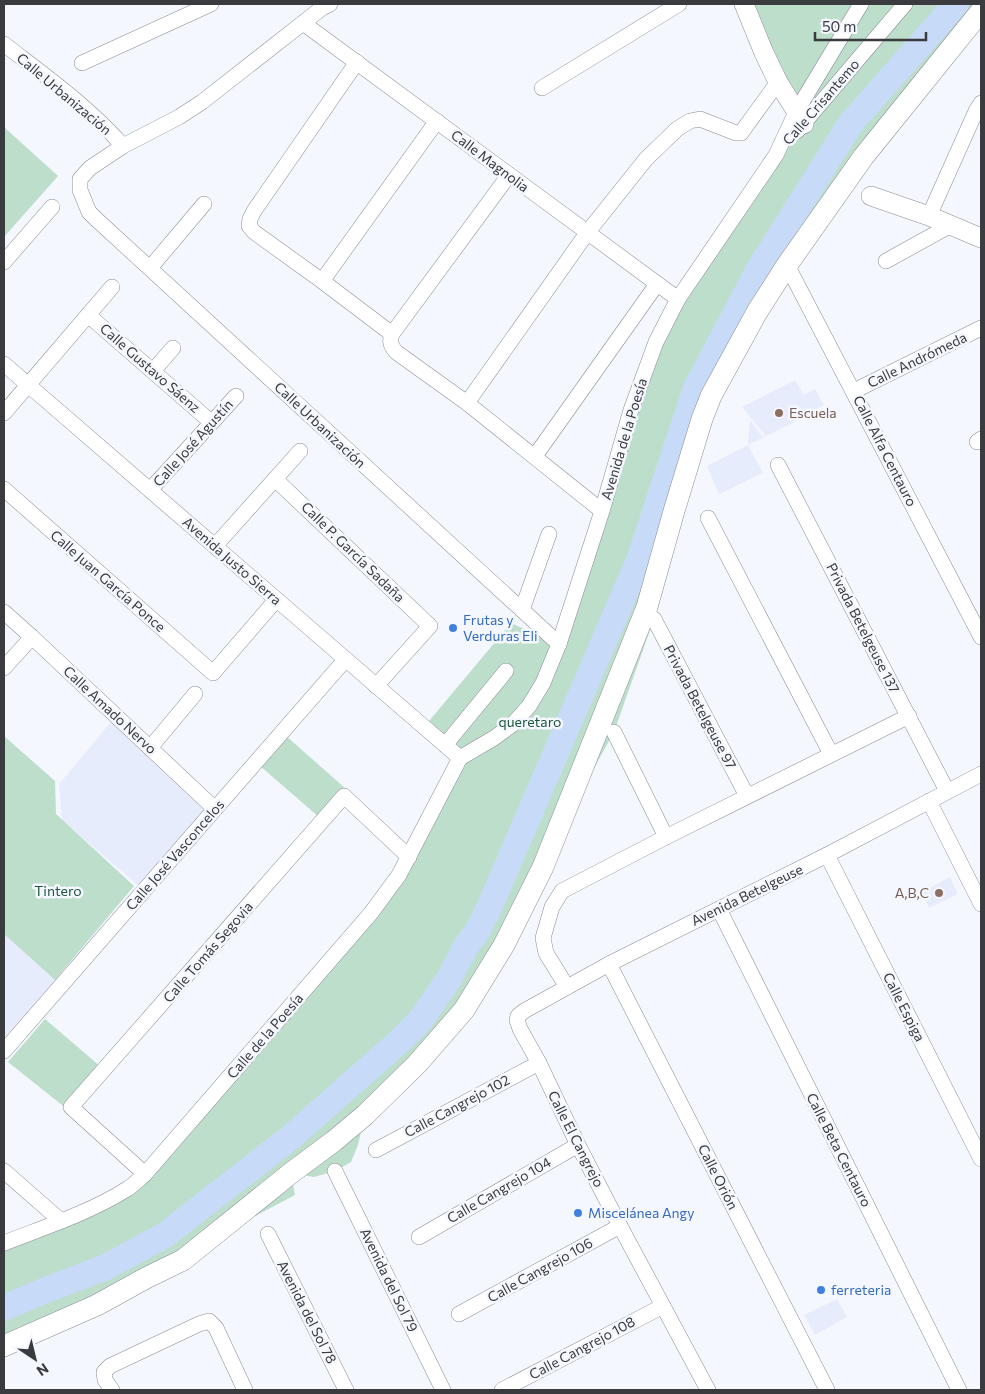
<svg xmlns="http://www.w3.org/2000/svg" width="985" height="1394" font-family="Commissioner,sans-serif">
<rect width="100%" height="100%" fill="#f5f7ff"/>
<g fill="#e7ecfd">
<path d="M795,380L804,395L815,389L824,405L798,420L748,445L763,473L719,494L707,466L748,445L750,420L762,436L765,435L742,407Z"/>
<path d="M116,716L212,805L139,886L62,820L59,784Z"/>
<path d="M950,877L958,894L929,908L921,892Z"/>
<path d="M4,934L55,980L4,1038Z"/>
<path d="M837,1299L847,1317L815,1335L804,1315Z"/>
</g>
<g fill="#bddeca">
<path d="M749,4H981L864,156L711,396L654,619L614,732L551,846L504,945L365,1115L358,1145L351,1162L335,1171L314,1177L291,1173L295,1195L34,1333L4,1350V1247L145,1174L371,913L459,758L424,727L511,623L559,644L620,448L678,299L796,112Z"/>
<path d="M4,127L58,176L4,237Z"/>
<path d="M285,735L346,789L320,818L259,765Z"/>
<path d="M4,736L55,781L56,814L134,886L55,980L4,934Z"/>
<path d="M45,1019L101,1067L67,1109L8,1062Z"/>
</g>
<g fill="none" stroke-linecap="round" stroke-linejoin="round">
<path stroke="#c7daf8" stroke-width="26" d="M4,1308L41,1292L106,1267L165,1235L291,1137L402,1039L422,1018L449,979L466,946L477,932L489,908L639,560L696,388L759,269L851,123L956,4"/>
<g stroke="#8a8d96" stroke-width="16">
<g id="minor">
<path d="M330,4L322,8L202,102L179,117L123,146L90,168L80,179V190L89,212L96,219L559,644"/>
<path d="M303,23L678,299"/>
<path d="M4,44C45,76 89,107 123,146"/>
<path d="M357,62L254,211L250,219L249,226L254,232L322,281L392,334"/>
<path d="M82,63L211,4"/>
<path d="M542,88L679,4"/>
<path d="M797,131L905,4"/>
<path d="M509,175L392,334C389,342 391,346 396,352L467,403L602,511"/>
<path d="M929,216L976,111L981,103"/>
<path d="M886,261L951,225"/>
<path d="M4,262L52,207"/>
<path d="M787,265L981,637"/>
<path d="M150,268L204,204"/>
<path d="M322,281L437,121"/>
<path d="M88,315L211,422"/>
<path d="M4,364L460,758"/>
<path d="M153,371L173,348"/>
<path d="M854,391L981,328"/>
<path d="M467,403L587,233L646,159L677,129L690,121L700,119L736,133H741L778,82"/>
<path d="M4,413L112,287"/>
<path d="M977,442L981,439"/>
<path d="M535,456L657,284"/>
<path d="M778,465L947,791"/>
<path d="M275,479L430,626L376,686"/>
<path d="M4,489L213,673L276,600"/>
<path d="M150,490L236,396"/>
<path d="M708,518L831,754"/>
<path d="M215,546L300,451"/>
<path d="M522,610L549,534"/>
<path d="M4,612L32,637L215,809"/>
<path d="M654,619L747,796"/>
<path d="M4,668L32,637"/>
<path d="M614,732L666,837"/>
<path d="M445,745L506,671"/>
<path d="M150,748L195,694"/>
<path d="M460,758L494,738L513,724L529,706L543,683L559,644L602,511L631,410L656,342L678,299L776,155L796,112L861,4"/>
<path d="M929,801L981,904"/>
<path d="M827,855L981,1159"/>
<path d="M719,909L959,1390"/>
<path d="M609,964L827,1390"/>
<path d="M567,987L546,953L543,938L552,907L562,891L666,837L909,716"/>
<path d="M4,1051L345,660"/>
<path d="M376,1150L539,1063"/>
<path d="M4,1171L61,1221"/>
<path d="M335,1171L443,1390"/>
<path d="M145,1174L71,1107L344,796L409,857"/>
<path d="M268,1234L346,1390"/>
<path d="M419,1237L578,1145"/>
<path d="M4,1243C45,1227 89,1213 127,1189C134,1185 139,1179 145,1174L371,913L399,875L460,758"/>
<path d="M459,1314L620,1226"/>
<path d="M112,1390L105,1380L104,1372L110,1366L199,1324L209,1321L216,1328L245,1390"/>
<path d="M502,1390L663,1306"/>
<path d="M708,1390L620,1226L578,1145L539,1063L520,1029L517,1020L518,1016L524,1011L609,964L827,855L981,774"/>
</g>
</g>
<g stroke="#8a8d96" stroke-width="20">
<g id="tertiary">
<path d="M744,4L764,53L778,82L804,124"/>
<path d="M871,196L929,216L981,238"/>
</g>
</g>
<g stroke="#8a8d96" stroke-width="22">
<path id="secondary" d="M4,1346L97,1305L146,1278L183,1260L291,1173L334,1141L365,1115L417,1064L464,1010L504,945L543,867L647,607L674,511L702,419L711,396L757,312L787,265L864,156L981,11"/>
</g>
<use href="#minor" stroke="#fff" stroke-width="15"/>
<use href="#tertiary" stroke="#fff" stroke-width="19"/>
<use href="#secondary" stroke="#fff" stroke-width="21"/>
</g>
<g fill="#8d6e63" stroke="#f5f7ff" stroke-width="2">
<circle cx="779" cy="413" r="5"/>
<circle cx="939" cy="893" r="5"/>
</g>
<g fill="#3f7fe0" stroke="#f5f7ff" stroke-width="2">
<circle cx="453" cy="628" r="5"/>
<circle cx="578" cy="1213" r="5"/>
<circle cx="821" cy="1290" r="5"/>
</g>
<g text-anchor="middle" stroke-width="5" stroke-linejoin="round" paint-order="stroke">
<g font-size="14" fill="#3a3b3f" stroke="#f5f7ff">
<text transform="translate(64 94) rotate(40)" y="5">Calle Urbanización</text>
<text transform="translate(821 102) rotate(-49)" y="5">Calle Crisantemo</text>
<text transform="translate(490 161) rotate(37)" y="5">Calle Magnolia</text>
<text transform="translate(917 360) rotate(-26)" y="5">Calle Andrómeda</text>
<text transform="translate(150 368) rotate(41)" y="5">Calle Gustavo Sáenz</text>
<text transform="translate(320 425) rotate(43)" y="5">Calle Urbanización</text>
<text transform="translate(624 439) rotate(-73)" y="5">Avenida de la Poesía</text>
<text transform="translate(193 443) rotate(-48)" y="5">Calle José Agustín</text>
<text transform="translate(885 451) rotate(63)" y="5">Calle Alfa Centauro</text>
<text transform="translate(353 552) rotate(44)" y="5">Calle P. García Sadaña</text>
<text transform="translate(232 561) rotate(41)" y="5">Avenida Justo Sierra</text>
<text transform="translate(108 581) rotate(41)" y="5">Calle Juan García Ponce</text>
<text transform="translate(863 628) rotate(63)" y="5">Privada Betelgeuse 137</text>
<text transform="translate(700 707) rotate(62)" y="5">Privada Betelgeuse 97</text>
<text transform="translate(110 710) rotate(43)" y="5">Calle Amado Nervo</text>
<text transform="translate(175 855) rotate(-49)" y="5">Calle José Vasconcelos</text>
<text transform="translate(747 895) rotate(-26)" y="5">Avenida Betelgeuse</text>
<text transform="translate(208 952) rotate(-49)" y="5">Calle Tomás Segovia</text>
<text transform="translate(904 1007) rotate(63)" y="5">Calle Espiga</text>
<text transform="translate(265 1036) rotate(-49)" y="5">Calle de la Poesía</text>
<text transform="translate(457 1106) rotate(-28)" y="5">Calle Cangrejo 102</text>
<text transform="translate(576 1139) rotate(63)" y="5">Calle El Cangrejo</text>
<text transform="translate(839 1150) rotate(63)" y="5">Calle Beta Centauro</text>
<text transform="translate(718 1177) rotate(63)" y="5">Calle Orión</text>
<text transform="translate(499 1190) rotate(-30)" y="5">Calle Cangrejo 104</text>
<text transform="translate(540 1270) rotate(-29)" y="5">Calle Cangrejo 106</text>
<text transform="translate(389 1280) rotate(64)" y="5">Avenida del Sol 79</text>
<text transform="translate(307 1312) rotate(63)" y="5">Avenida del Sol 78</text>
<text transform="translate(582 1348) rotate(-28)" y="5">Calle Cangrejo 108</text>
</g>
<g font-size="14" fill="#785e54" stroke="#f5f7ff" text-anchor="start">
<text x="789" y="418">Escuela</text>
<text x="929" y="898" text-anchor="end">A,B,C</text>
</g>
<g font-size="14" fill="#366cbe" stroke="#f5f7ff" text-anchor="start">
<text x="463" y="625">Frutas y<tspan x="463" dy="16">Verduras Eli</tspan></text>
<text x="588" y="1218">Miscelánea Angy</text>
<text x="831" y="1295">ferreteria</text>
</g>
<g font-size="14" fill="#1e573b" stroke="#f5f7ff">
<text x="530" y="727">queretaro</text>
<text x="58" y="896">Tintero</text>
</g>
</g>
<rect width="985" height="1394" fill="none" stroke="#3a3b3f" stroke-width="10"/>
<g transform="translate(35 1359) rotate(145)" stroke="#f5f7ff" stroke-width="4" paint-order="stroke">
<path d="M0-4L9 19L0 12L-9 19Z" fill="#3a3b3f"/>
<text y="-8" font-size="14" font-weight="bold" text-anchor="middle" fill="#3a3b3f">N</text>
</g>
<path d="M815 32v8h111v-8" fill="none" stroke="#3a3b3f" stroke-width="2.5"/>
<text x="822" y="32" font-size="15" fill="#3a3b3f" stroke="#f5f7ff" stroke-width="4" paint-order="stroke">50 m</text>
</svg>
